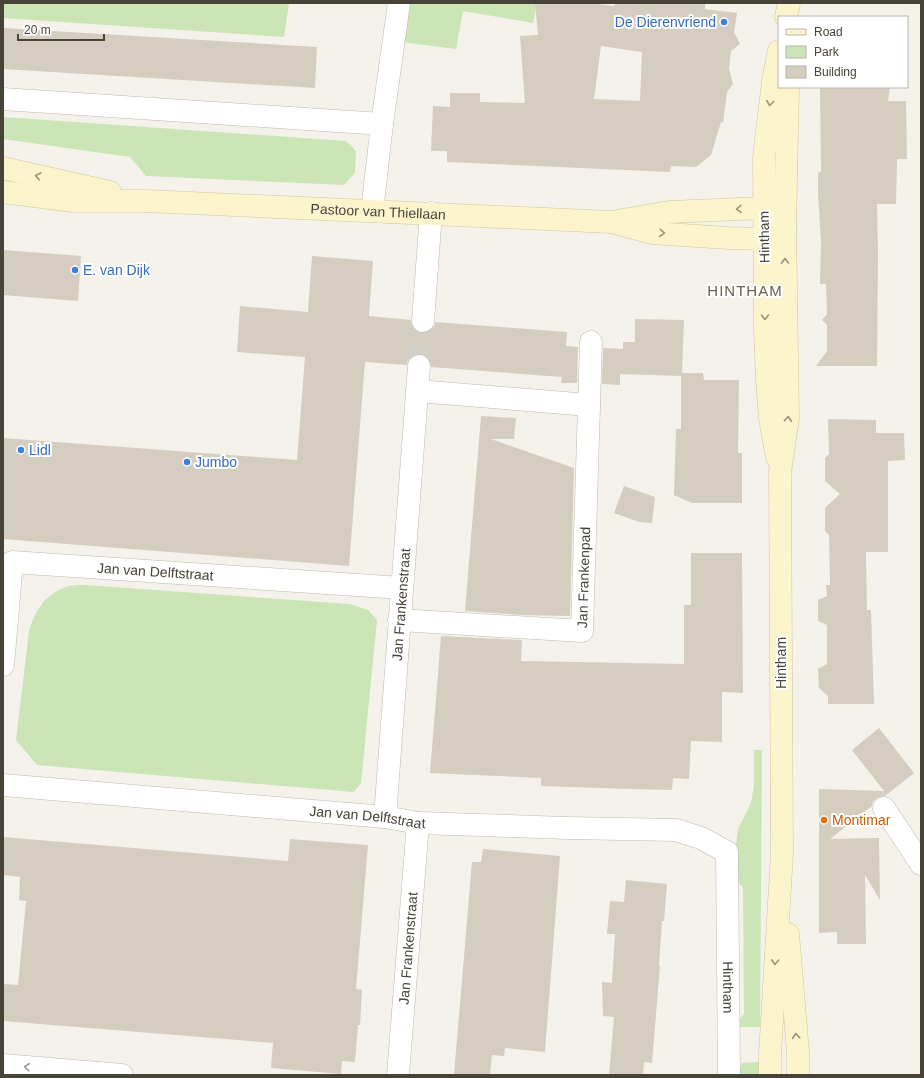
<svg xmlns="http://www.w3.org/2000/svg" width="924" height="1078" font-family="Arial,sans-serif">
<rect width="100%" height="100%" fill="#f4f2ea"/>
<g fill="#cbe5b6">
<path d="M3,3H289L284,37L3,18Z"/>
<path d="M406,3H537L533,23L463,11L456,49L401,42Z"/>
<path d="M3,117L346,141L356,151L355,173L344,185L146,176L130,157L3,139Z"/>
<path d="M85,585L349,604L368,610L377,620L361,783L354,792L37,765L16,740L29,631C35,611 45,594 66,587C71,585 79,585 85,585Z"/>
<path d="M754,750H762L760,1027H739V1020L744,1014L743,887L735,879V852L738,829L751,803L754,785Z"/>
<path d="M759,1062V1075H740L738,1072L742,1063Z"/>
</g>
<g fill="#d5cec0" fill-rule="evenodd">
<path d="M535,3H589L614,6L615,3H705V9L737,13L734,32L740,44L731,51L729,69L733,84L727,92L723,123L721,122L711,155L696,167L671,166L670,172L447,162V151H431L433,106L450,107V93H480V102L525,103L520,36L538,35ZM601,46L642,52L640,101L594,99Z"/>
<path d="M3,28L317,47L315,88L3,69Z"/>
<path d="M820,87H890L888,101H906L907,159H897L896,204H877L878,254L877,366H816L827,351V325L822,320L827,314L826,284H820L821,242L818,193V173L821,171Z"/>
<path d="M3,250L81,256L78,301L3,295Z"/>
<path d="M312,256L373,261L369,316L411,320L412,327L416,332L422,333L429,332L434,328L435,322L567,332L566,346L578,347L577,383H561L562,377L431,367L430,360L426,356L420,354L413,355L408,359L407,365L365,362L349,566L3,539V438L297,460L305,357L237,352L240,306L308,312Z"/>
<path d="M635,319L684,320L682,373H703L704,380H739L738,453H742V503H692L674,495L676,429H681V376L620,374V385L602,384L603,348L623,349V342H635Z"/>
<path d="M481,416L516,418L514,439H491L574,468L570,616L522,615L465,611Z"/>
<path d="M828,419L876,420V433H904L905,460L888,461V552H866L867,610H871L874,704H828V696L819,688L818,669L827,664V625L818,621V600L827,596L826,585H830L829,535L825,531V508L840,494L825,481V458L829,454Z"/>
<path d="M624,486L655,497L652,523L639,522L614,513Z"/>
<path d="M691,553H742L743,693L722,692V742L691,741L689,779L673,778L672,790L630,789L541,786V778L430,773L441,636L522,640L521,661L684,664V605H691Z"/>
<path d="M879,728L914,773L885,796L877,798L873,802L872,806L830,839L879,838L880,900L865,875L866,944H837V932L819,933V789L884,791L852,750Z"/>
<path d="M3,837L288,861L290,839L368,845L356,989L362,990L360,1025H358L355,1062L342,1061L341,1074L271,1068L273,1043L3,1021V984L18,985L26,901L19,900L20,877L3,875Z"/>
<path d="M483,849L560,856L545,1052L505,1048L504,1056L492,1055L490,1075H454L472,862H481Z"/>
<path d="M626,880L667,884L664,921H662L659,966H660L652,1063L644,1062L643,1075H609L614,1017L603,1016L602,982L612,983L615,934H607L610,901L624,902Z"/>
</g>
<g fill="none" stroke-linecap="round" stroke-linejoin="round">
<path stroke="#d1cfc6" stroke-width="22" stroke-dasharray="22 11" stroke-linecap="butt" d="M419,366L423,321"/>
<g stroke="#bfbaad" stroke-width="23">
<g id="street">
<path d="M3,99L382,124"/>
<path d="M372,211L382,124L399,3"/>
<path d="M423,321L431,213"/>
<path d="M417,391L589,405"/>
<path id="s1" d="M399,620L582,631L591,342"/>
<path id="s2" d="M3,665L12,562L402,588"/>
<path id="s3" d="M3,785L385,817L418,823L567,828L676,830L701,838L727,852L729,1075"/>
<path d="M884,808L921,864"/>
<path id="s4" d="M385,817L419,366"/>
<path d="M3,1065L122,1075"/>
<path id="s5" d="M398,1075L418,823"/>
</g>
</g>
<g stroke="#d0c79c" stroke-width="23">
<g id="secondary">
<path d="M786,17L789,3"/>
<path d="M3,168L110,192"/>
<path id="s6" d="M3,192L73,201H146L611,222L652,233L728,238L764,239L785,226L764,208L669,212L611,222"/>
<path d="M777,457L770,419L767,380L765,330L764,157L773,81L779,51"/>
<path d="M788,934L798,1052V1075"/>
<path d="M770,1075V1054L782,853L780,472L788,418L785,226L788,87"/>
</g>
</g>
<use href="#street" stroke="#fff" stroke-width="22"/>
<use href="#secondary" stroke="#fbf4cc" stroke-width="22"/>
</g>
<defs><path id="oneway-chevron" d="M-2-3.5L2.5 0L-2 3.5" fill="none" stroke-width="1.6" stroke-linecap="round" stroke-linejoin="round"/></defs>
<g stroke="#98937b">
<use href="#oneway-chevron" transform="translate(770 103) rotate(97)"/>
<use href="#oneway-chevron" transform="translate(38 176) rotate(-167)"/>
<use href="#oneway-chevron" transform="translate(739 209) rotate(178)"/>
<use href="#oneway-chevron" transform="translate(662 233) rotate(4)"/>
<use href="#oneway-chevron" transform="translate(785 261) rotate(-91)"/>
<use href="#oneway-chevron" transform="translate(765 317) rotate(90)"/>
<use href="#oneway-chevron" transform="translate(788 419) rotate(-86)"/>
<use href="#oneway-chevron" transform="translate(775 962) rotate(93)"/>
<use href="#oneway-chevron" transform="translate(796 1036) rotate(-95)"/>
</g>
<use stroke="#9a9892" href="#oneway-chevron" transform="translate(27 1067) rotate(-175)"/>
<g fill="#3f7fe0" stroke="#fff" stroke-width="1.5">
<circle cx="724" cy="22" r="4"/>
<circle cx="75" cy="270" r="4"/>
<circle cx="21" cy="450" r="4"/>
<circle cx="187" cy="462" r="4"/>
</g>
<circle fill="#e8710a" stroke="#fff" stroke-width="1.5" cx="824" cy="820" r="4"/>
<g text-anchor="middle" stroke-width="4" stroke-linejoin="round" paint-order="stroke">
<g font-size="14" fill="#366cbe" stroke="#fff" text-anchor="start">
<text x="716" y="27" text-anchor="end">De Dierenvriend</text>
<text x="83" y="275">E. van Dijk</text>
<text x="29" y="455">Lidl</text>
<text x="195" y="467">Jumbo</text>
</g>
<g font-size="14" fill="#474338" stroke="#fff">
<text dy="5" stroke="none"><textPath href="#s6" startOffset="376">Pastoor van Thiellaan</textPath></text>
<text transform="translate(764 237) rotate(-91)" y="5">Hintham</text>
<text dy="5" stroke="none"><textPath href="#s2" startOffset="247">Jan van Delftstraat</textPath></text>
<text dy="5" stroke="none"><textPath href="#s1" startOffset="237">Jan Frankenpad</textPath></text>
<text dy="5" stroke="none"><textPath href="#s4" startOffset="213">Jan Frankenstraat</textPath></text>
<text transform="translate(781 663) rotate(-90)" y="5">Hintham</text>
<text dy="5" stroke="none"><textPath href="#s3" startOffset="366">Jan van Delftstraat</textPath></text>
<text dy="5" stroke="none"><textPath href="#s5" startOffset="127">Jan Frankenstraat</textPath></text>
<text dy="5" stroke="none"><textPath href="#s3" startOffset="866">Hintham</textPath></text>
</g>
<g font-size="14" fill="#c56008" stroke="#fff" text-anchor="start">
<text x="832" y="825">Montimar</text>
</g>
<g font-size="15" letter-spacing="1" fill="#696150" stroke="#fff">
<text x="745" y="296">HINTHAM</text>
</g>
</g>
<rect width="924" height="1078" fill="none" stroke="#474338" stroke-width="8"/>
<rect x="778" y="16" width="130" height="72" fill="#ffffff" stroke="#b5b4af"/>
<rect x="786" y="29" width="20" height="6" fill="#fbf4cc" stroke="#b5b4af"/>
<text x="814" y="36" font-size="12" fill="#474338">Road</text>
<rect x="786" y="46" width="20" height="12" fill="#cbe5b6" stroke="#b5b4af"/>
<text x="814" y="56" font-size="12" fill="#474338">Park</text>
<rect x="786" y="66" width="20" height="12" fill="#d5cec0" stroke="#b5b4af"/>
<text x="814" y="76" font-size="12" fill="#474338">Building</text>
<path d="M18 34v6h86v-6" fill="none" stroke="#474338" stroke-width="2"/>
<text x="24" y="34" font-size="12" fill="#474338" stroke="#ffffff" stroke-width="3" paint-order="stroke">20 m</text>
</svg>
